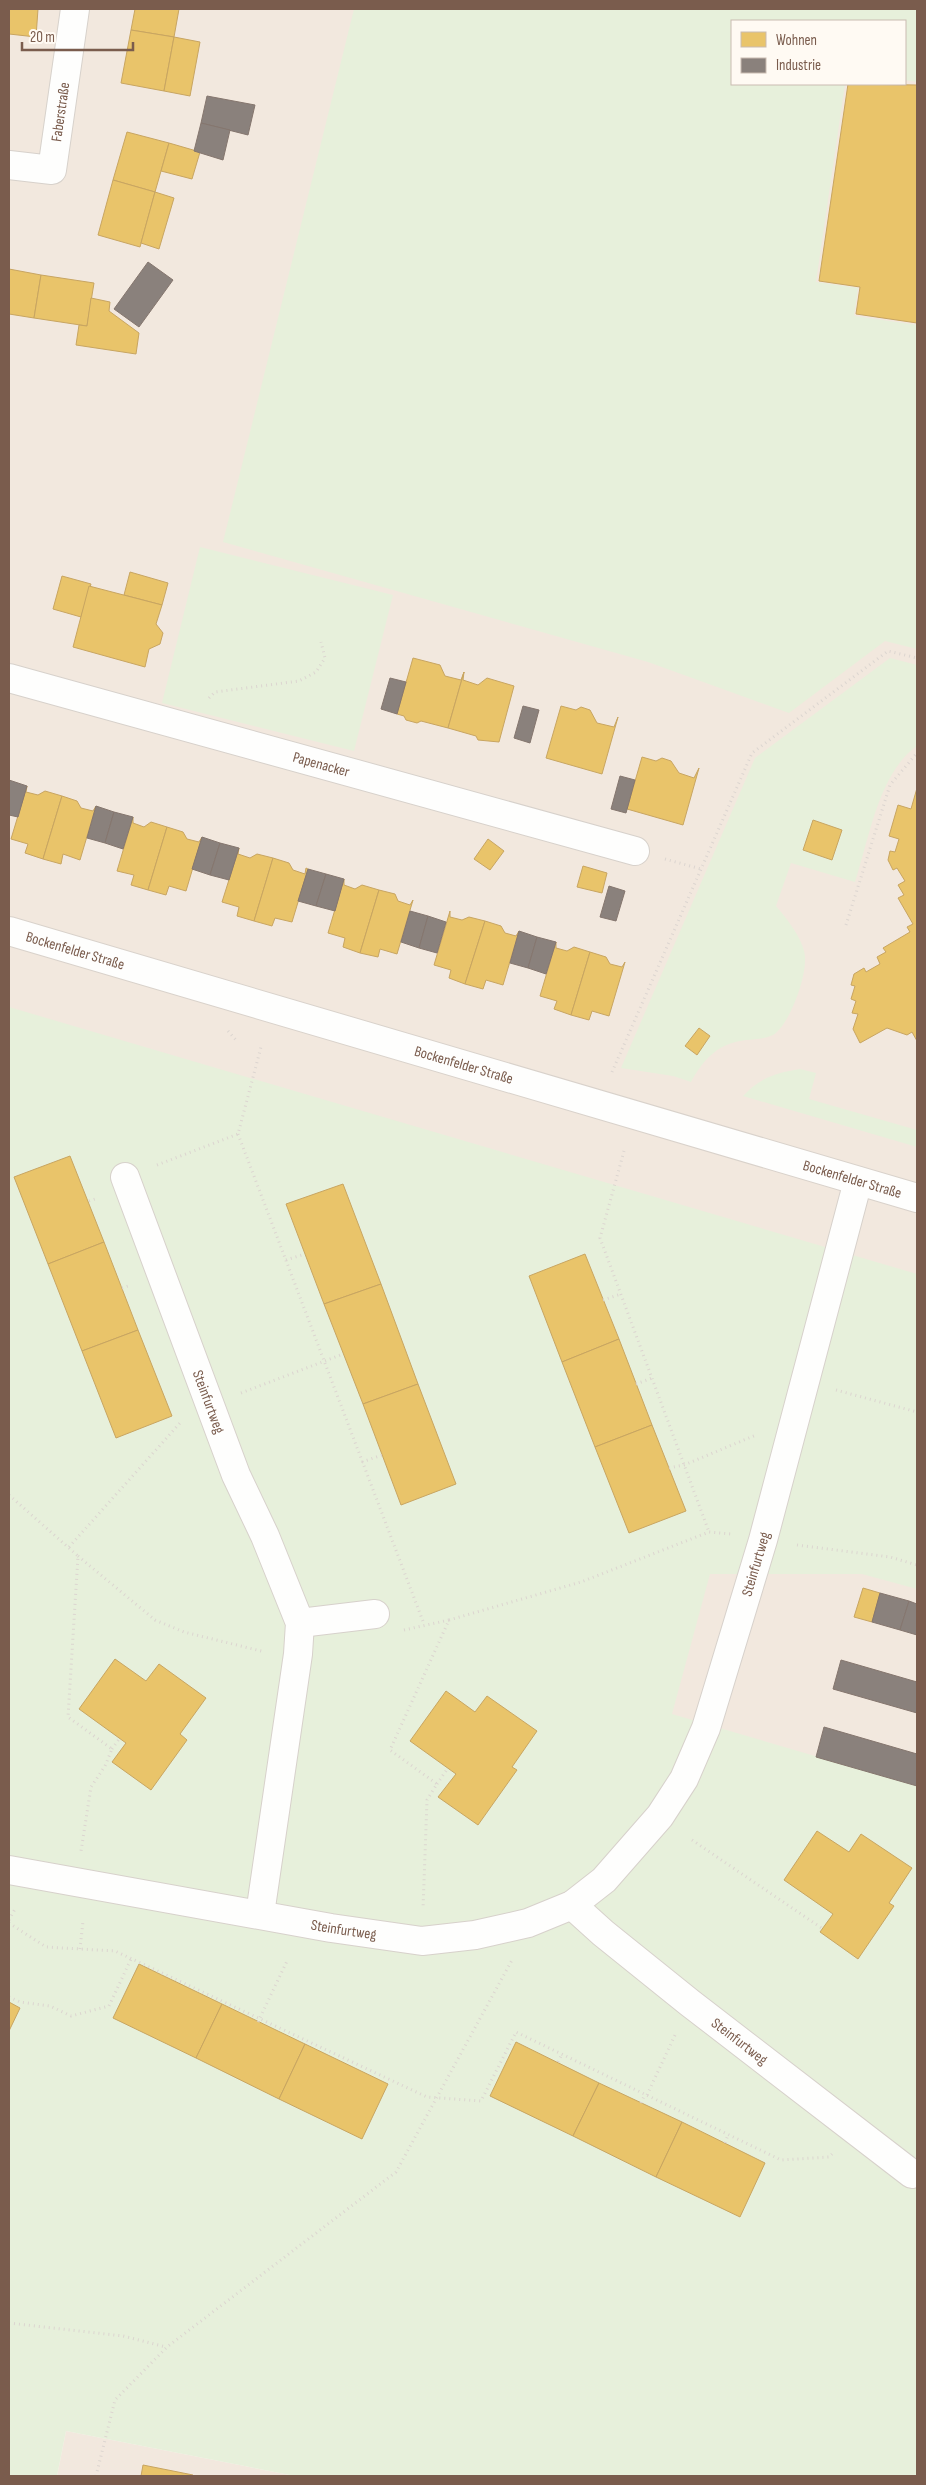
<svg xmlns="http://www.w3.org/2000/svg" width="926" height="2485" font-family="'Sofia Sans Condensed',sans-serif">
<rect width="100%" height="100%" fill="#f9f5f0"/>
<g fill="#f2e8de" fill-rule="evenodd">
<path d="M9,9H917V2213L9,2132ZM732,21H905V84H732Z"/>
<path d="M66,2431L295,2476H57Z"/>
</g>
<g fill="#e7f0db" fill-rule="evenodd">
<path d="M354,9H917V82L905,80V21H732V84H845L816,282L858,288L854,316L917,325V649L885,641L789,713L648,662L223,542Z"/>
<path d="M200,547L393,595L354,751L162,703Z"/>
<path d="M890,658L917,665V746C879,772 869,839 855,882L791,863L776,906C787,919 800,935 804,951C810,970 790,1025 773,1035C765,1039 754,1039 746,1040C719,1043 704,1058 691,1082L673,1076L621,1068L755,758ZM699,1028L710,1036L696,1055L686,1046Z"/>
<path d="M9,1007L917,1274V1589L862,1574H710L672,1714L917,1786V2476H295L66,2431L57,2476H9Z"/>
<path d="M800,1069L816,1073L809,1099L917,1130V1147L743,1096C759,1078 776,1073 800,1069Z"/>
</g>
<g fill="#e9c46a" stroke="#c8a561">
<path d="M9,9H38L36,37L9,34Z"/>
<path d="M135,9H179L174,37L131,30Z"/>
<path d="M131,30L174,37L164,91L121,83Z"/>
<path d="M174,37L200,42L190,96L164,91Z"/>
<path d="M848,84L917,85V323L856,314L860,287L819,281Z"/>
<path d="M127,132L169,143L155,192L113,180Z"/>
<path d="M169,143L200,152L192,179L161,171Z"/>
<path d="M113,180L155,192L140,247L98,235Z"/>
<path d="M155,192L174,198L159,249L141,243Z"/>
<path d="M9,269L41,275L34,318L9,314Z"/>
<path d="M41,275L94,283L87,326L34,318Z"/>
<path d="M91,298L110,302L109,311L139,333L136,354L76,345L79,325L87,326Z"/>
<path d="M130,572L168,583L162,605L124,595Z"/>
<path d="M62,576L91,584L81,617L53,609Z"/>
<path d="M89,586L162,605L156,624L163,633L160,644L149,649L145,667L73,647Z"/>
<path d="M413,658L440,665L445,676L461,680L464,672L448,728L421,721L417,723L406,720L404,716L397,714Z"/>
<path d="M464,672L463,680L478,685L487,678L514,686L499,742L478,740L476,736L448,728Z"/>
<path d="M561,706L576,710L581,707L590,710L597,723L614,727L618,717L602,774L546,758Z"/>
<path d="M642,757L656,761L662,758L671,761L679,773L694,778L699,768L683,825L627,809Z"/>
<path d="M27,786L26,792L38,795L45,791L62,796L43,859L25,853L28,844L11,839Z"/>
<path d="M917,788V1041L912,1032L907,1035L887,1028L860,1043L853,1029L858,1014L852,1013L856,1001L851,999L855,986L851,985L854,974L864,968L866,972L880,964L877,957L886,952L883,948L910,932L907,927L913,924L898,898L904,895L898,885L905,881L897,868L893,870L888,860L890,851L895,852L899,839L889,836L898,805L911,809Z"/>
<path d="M62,796L77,801L81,808L93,811L96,806L80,860L63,854L61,864L43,859Z"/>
<path d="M133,817V823L144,827L151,822L167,827L148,890L131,885L134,875L117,871Z"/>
<path d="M813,820L842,830L832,860L803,850Z"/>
<path d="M167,827L183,832L187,839L199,842L202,837L186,891L169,886L166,895L148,890Z"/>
<path d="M488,839L504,851L490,870L474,859Z"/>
<path d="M239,848L238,854L250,858L257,854L273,858L254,921L237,916L239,907L222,902Z"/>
<path d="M273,858L289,863L293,870L305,874L306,868L308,869L292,922L275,918L272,926L254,921Z"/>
<path d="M583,866L607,873L602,893L577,887Z"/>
<path d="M344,879V885L355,889L362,885L379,890L360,953L343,947L345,938L328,933Z"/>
<path d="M379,890L395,894L398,901L410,905L413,900L397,954L380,949L378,957L360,953Z"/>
<path d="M450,911V917L462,920L469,917L485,921L465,984L449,978L451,970L434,965Z"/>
<path d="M485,921L501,926L505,933L516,936L519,931L503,985L486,980L483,989L465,984Z"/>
<path d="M556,942V948L567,951L574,947L590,952L571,1015L554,1009L557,1001L540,996Z"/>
<path d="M590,952L606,957L610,964L622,967L625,962L609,1016L592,1011L589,1020L571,1015Z"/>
<path d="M699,1028L710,1036L697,1055L685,1046Z"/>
<path d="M70,1156L104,1242L48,1264L14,1177Z"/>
<path d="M343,1184L381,1284L324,1304L286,1204Z"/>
<path d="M104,1242L138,1330L82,1351L48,1264Z"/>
<path d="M585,1254L619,1339L562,1362L529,1276Z"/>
<path d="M381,1284L418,1384L363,1404L324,1304Z"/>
<path d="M138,1330L172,1416L116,1438L82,1351Z"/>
<path d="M619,1339L652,1425L595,1447L562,1362Z"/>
<path d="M418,1384L456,1484L401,1505L363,1404Z"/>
<path d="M652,1425L686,1511L629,1533L595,1447Z"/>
<path d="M863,1588L880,1593L872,1622L854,1617Z"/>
<path d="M115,1659L146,1681L159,1664L206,1698L180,1734L187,1740L151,1790L112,1762L126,1743L79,1709Z"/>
<path d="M446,1691L475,1712L487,1696L537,1731L512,1767L517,1770L478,1825L438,1797L456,1774L410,1741Z"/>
<path d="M817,1831L849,1852L861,1834L912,1868L889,1903L894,1906L858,1959L820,1932L833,1914L784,1880Z"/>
<path d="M139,1964L222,2004L196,2058L113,2018Z"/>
<path d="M9,2002L20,2008L9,2031Z"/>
<path d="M222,2004L305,2044L279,2099L196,2058Z"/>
<path d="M516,2042L599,2083L573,2136L490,2096Z"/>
<path d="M305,2044L388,2084L362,2139L279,2099Z"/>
<path d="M599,2083L682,2122L656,2177L573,2136Z"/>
<path d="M682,2122L765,2163L740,2217L656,2177Z"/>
<path d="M143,2465L193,2475V2476H141Z"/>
</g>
<g fill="#8a817c" stroke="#85766e">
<path d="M207,96L255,105L248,135L201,123Z"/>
<path d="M201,123L230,130L223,160L194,151Z"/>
<path d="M148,262L173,280L139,327L114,309Z"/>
<path d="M390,678L406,682L397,714L381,709Z"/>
<path d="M523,706L539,710L530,743L514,738Z"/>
<path d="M620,776L635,780L626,813L611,809Z"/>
<path d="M9,780L27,786L18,817L9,815Z"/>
<path d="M96,806L114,812L105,843L87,838Z"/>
<path d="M114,812L133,817L123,849L105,843Z"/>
<path d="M202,837L220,843L210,875L192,869Z"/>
<path d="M220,843L239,848L229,880L210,875Z"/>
<path d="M308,869L326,874L316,906L298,901Z"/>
<path d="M326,874L344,879L335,911L316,906Z"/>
<path d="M609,886L625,891L616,921L600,917Z"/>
<path d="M410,911L428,916L419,948L401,942Z"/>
<path d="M428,916L446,922L437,953L419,948Z"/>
<path d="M519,931L537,937L528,968L510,963Z"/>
<path d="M537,937L556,942L546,974L528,968Z"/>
<path d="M880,1593L909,1601L900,1630L872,1622Z"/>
<path d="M909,1601L917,1604V1635L900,1630Z"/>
<path d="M841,1660L917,1682V1713L833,1689Z"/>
<path d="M824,1727L917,1754V1786L816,1757Z"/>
</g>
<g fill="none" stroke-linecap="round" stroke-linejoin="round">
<g stroke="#d7d1cb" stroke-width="30">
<g id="street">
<path id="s1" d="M9,165L52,170L75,9"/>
<path id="s2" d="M9,678L635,851"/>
<path id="s3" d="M125,1177L236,1475L265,1536L300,1623L298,1654L260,1914"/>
<path d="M300,1623L375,1614"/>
<path id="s4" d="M9,1870L331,1928L422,1941L475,1935L528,1923L572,1905L604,1880L660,1816L684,1779L706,1728L763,1540L858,1181"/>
<path id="s5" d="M572,1905L603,1933L690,2003L912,2174"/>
</g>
</g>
<g stroke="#d9d2cb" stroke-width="30">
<g id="secondary">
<path id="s6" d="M9,931L917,1198"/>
</g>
</g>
<g stroke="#dcd5d0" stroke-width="3" stroke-dasharray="1 4" stroke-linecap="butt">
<path d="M209,698L215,692L299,681L316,672L325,658L321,642"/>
<path d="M665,859L701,869"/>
<path d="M846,925L890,785L917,753"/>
<path d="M228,1031L236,1040"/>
<path d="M612,1072L752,753L888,651L917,658"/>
<path d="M238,1134L424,1624"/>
<path d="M624,1151L600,1238L709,1532"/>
<path d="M157,1165L238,1134L261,1047"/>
<path d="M89,1201L98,1198"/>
<path d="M286,1260L305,1254"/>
<path d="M122,1288L131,1285"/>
<path d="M603,1300L621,1294"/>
<path d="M636,1384L652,1378"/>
<path d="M836,1390L917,1412"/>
<path d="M241,1393L343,1354"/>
<path d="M362,1462L382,1455"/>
<path d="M669,1468L684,1465L756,1435"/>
<path d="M9,1495L78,1556L68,1717L112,1749L105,1766L91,1787L81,1851"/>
<path d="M797,1545L890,1557L917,1565"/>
<path d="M69,1547L180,1423"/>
<path d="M78,1556L155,1620L184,1632L265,1652"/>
<path d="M449,1620L581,1582L709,1532L731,1534"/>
<path d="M404,1630L449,1620L390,1750L437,1784L427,1800L423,1909"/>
<path d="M112,1749L119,1739"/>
<path d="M437,1784L448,1768"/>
<path d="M692,1840L823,1929"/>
<path d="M9,1920L15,1909"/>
<path d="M9,1923L46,1947L115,1951L427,2097L481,2101L516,2032L781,2160L829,2157L832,2154"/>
<path d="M80,1949L83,1921"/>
<path d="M9,1997L20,2002L50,2006L71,2016L109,2006L131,1959"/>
<path d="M258,2022L288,1959"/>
<path d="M558,2062L562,2054"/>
<path d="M647,2095L676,2033"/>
<path d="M641,2103L645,2094"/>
<path d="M725,2143L728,2135"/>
<path d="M9,2323L123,2336L166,2347"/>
<path d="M96,2476L115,2400L167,2347L396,2172L512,1960"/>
</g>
<use href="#street" stroke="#fefefd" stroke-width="28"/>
<use href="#secondary" stroke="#fefefd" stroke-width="28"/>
</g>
<g text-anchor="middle" stroke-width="5" stroke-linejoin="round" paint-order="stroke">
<g font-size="15" fill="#7a5c4d" stroke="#fffaf3">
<text dy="5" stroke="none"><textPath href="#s1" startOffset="102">Faberstraße</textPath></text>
<text dy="5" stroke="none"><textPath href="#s2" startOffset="324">Papenacker</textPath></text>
<text dy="5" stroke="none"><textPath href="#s6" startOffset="69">Bockenfelder Straße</textPath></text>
<text dy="5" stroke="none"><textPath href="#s6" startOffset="474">Bockenfelder Straße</textPath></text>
<text dy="5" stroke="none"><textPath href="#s6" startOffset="879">Bockenfelder Straße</textPath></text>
<text dy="5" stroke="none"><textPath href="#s3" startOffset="240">Steinfurtweg</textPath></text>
<text dy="5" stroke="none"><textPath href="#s4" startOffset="971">Steinfurtweg</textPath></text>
<text dy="5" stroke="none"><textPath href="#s4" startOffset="340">Steinfurtweg</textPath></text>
<text dy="5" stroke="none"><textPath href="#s5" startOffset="216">Steinfurtweg</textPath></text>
</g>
</g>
<rect width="926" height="2485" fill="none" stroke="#7a5c4d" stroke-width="20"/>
<rect x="731" y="20" width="175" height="65" fill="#fffaf3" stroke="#cabbb1"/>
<rect x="741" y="32" width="25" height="15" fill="#e9c46a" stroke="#cabbb1"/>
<text x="776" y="45" font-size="15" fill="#7a5c4d">Wohnen</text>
<rect x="741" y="58" width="25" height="15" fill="#8a817c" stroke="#cabbb1"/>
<text x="776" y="70" font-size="15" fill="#7a5c4d">Industrie</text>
<path d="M22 42v8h111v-8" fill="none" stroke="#7a5c4d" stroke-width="2.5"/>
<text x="30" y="42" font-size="15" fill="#7a5c4d" stroke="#fffaf3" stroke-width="4" paint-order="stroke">20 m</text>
</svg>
